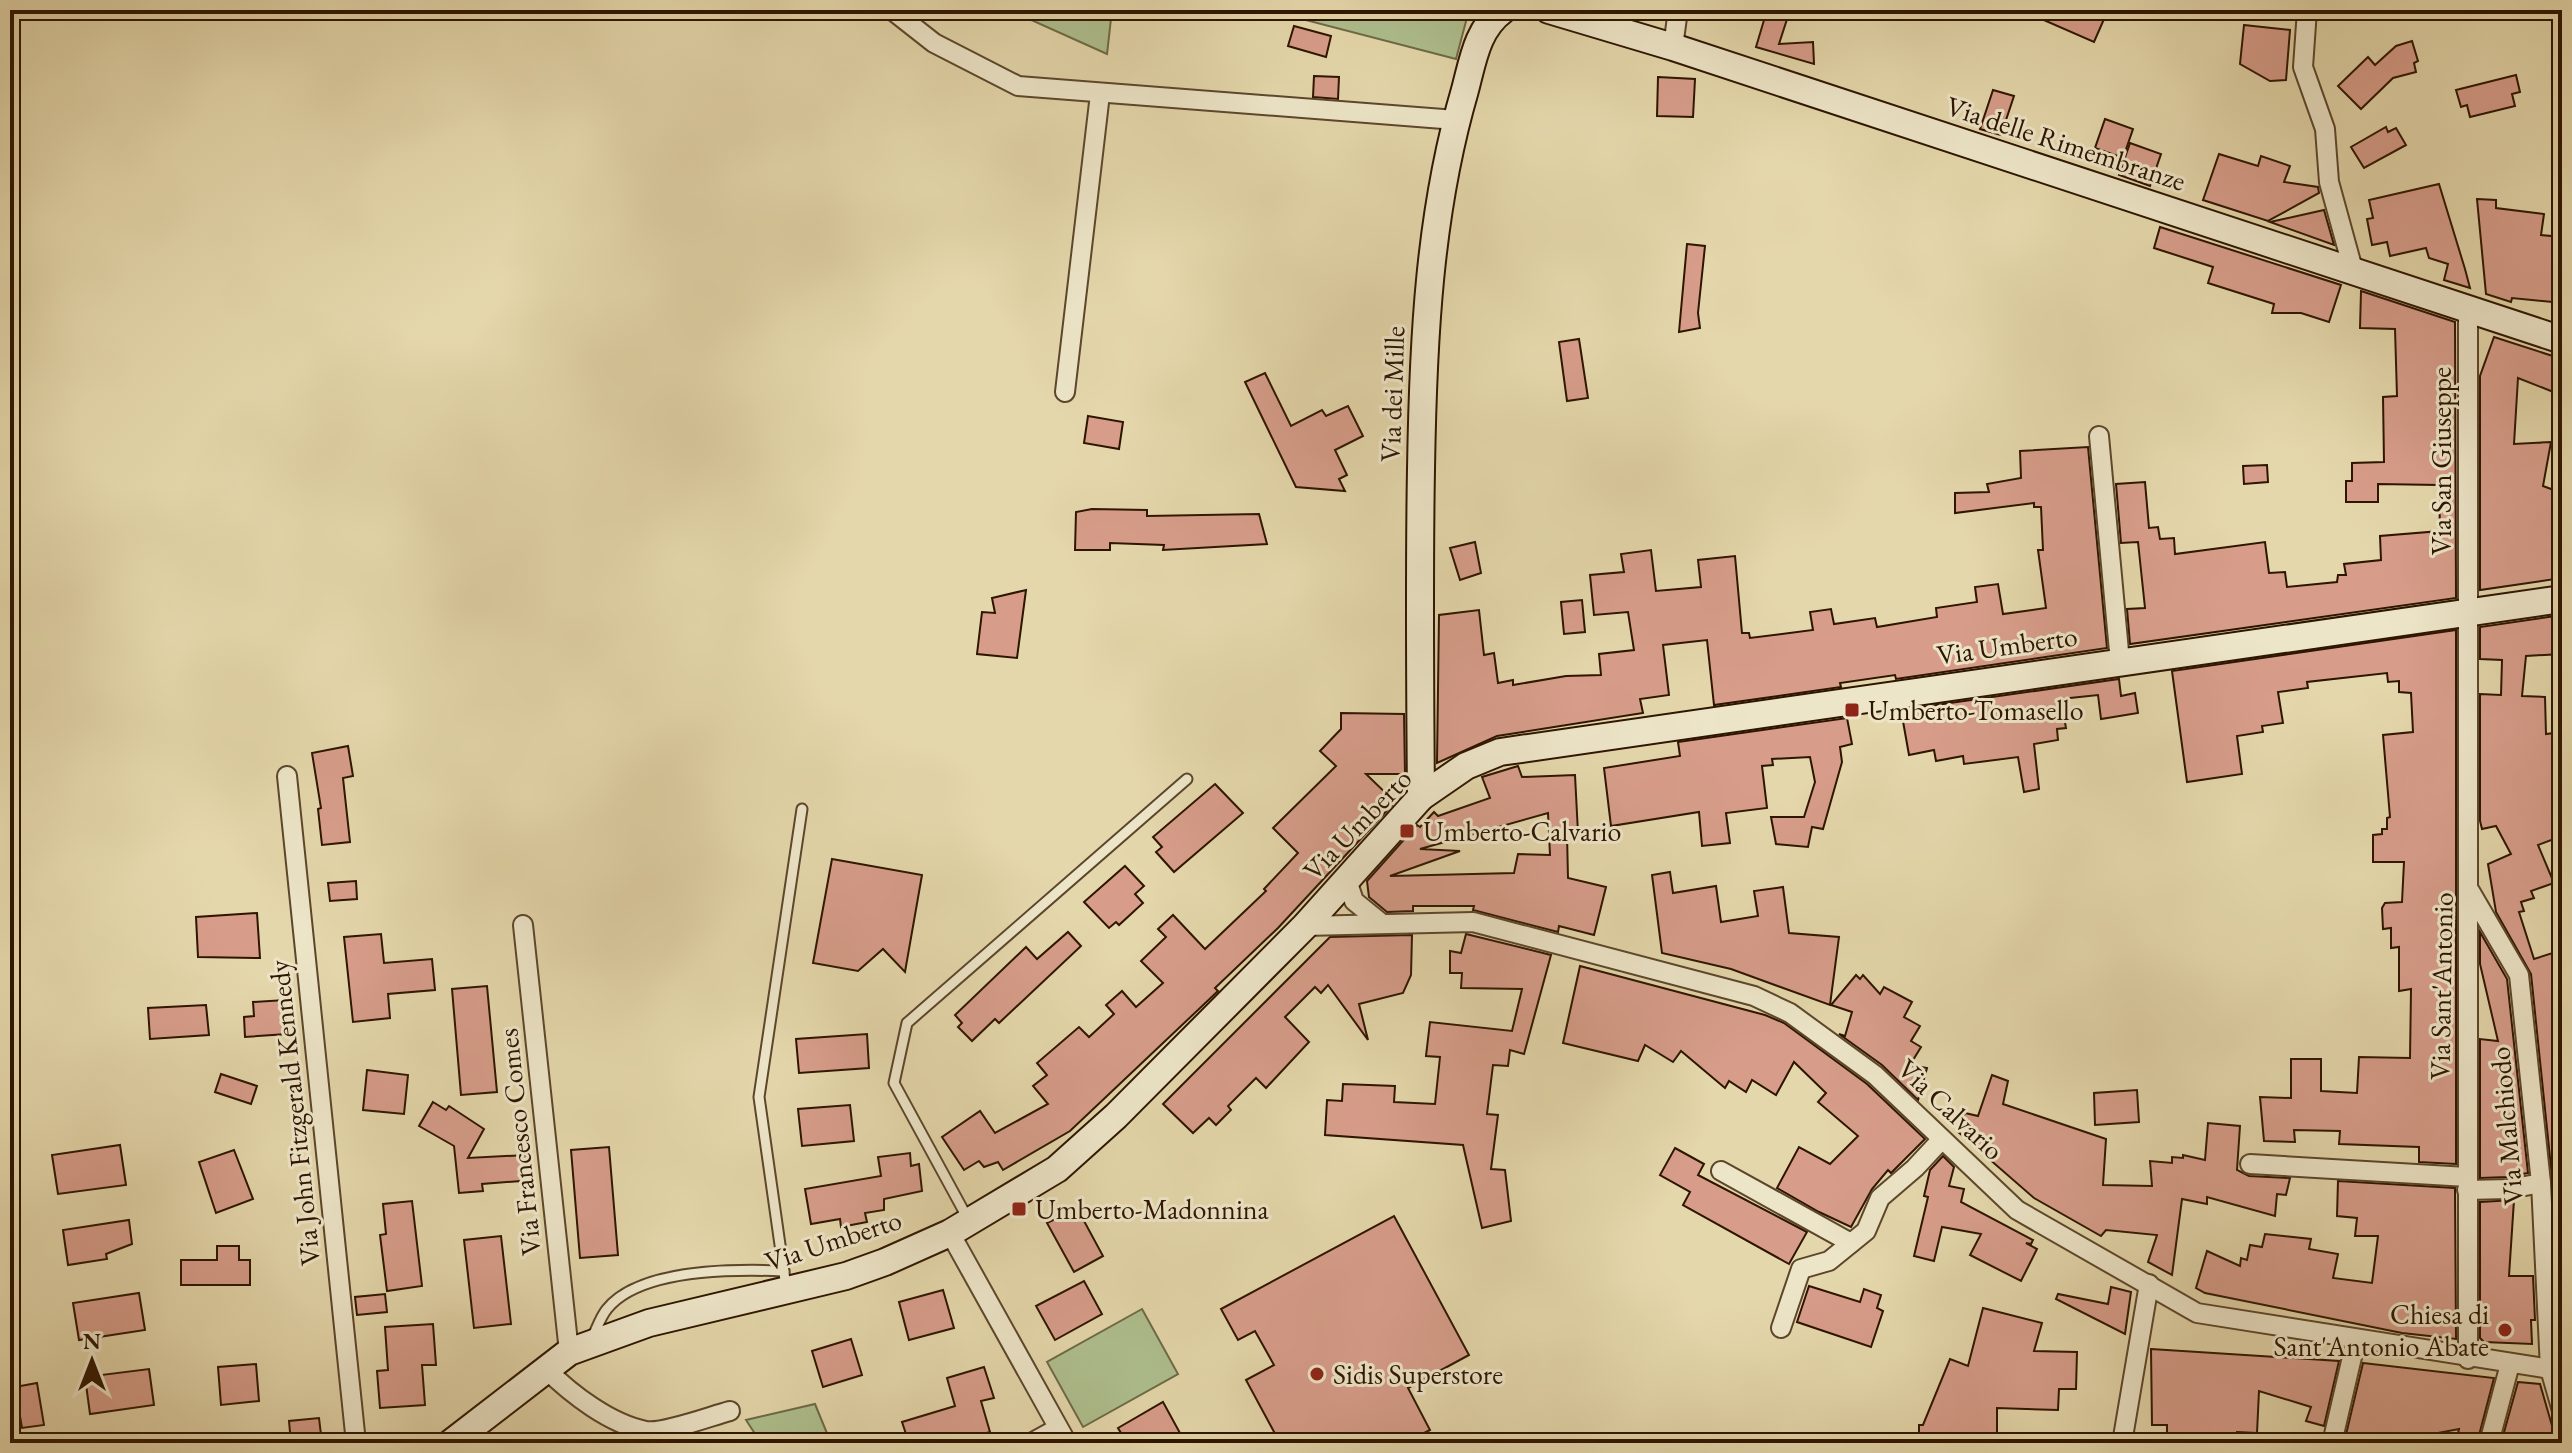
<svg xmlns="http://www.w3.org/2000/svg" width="2572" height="1453" font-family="'EB Garamond',serif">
<rect width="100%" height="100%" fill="#e4d7ab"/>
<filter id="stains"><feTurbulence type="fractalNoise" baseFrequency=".0025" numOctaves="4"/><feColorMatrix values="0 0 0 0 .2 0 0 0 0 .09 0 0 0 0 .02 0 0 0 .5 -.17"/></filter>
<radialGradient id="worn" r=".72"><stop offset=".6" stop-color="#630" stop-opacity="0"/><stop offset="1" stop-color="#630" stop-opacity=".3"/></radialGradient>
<g fill="#aebf8e" stroke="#6e6a47" stroke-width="2">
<path d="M1009,10H1112L1107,54Z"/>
<path d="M1267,10H1469L1456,59Z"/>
<path d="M1142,1309L1178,1374L1083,1427L1047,1362Z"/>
<path d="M815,1404L831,1443H761L746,1420Z"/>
</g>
<g fill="#d79d8a" stroke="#2e1500" stroke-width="2" fill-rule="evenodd">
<path d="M1767,10H1790L1779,44L1813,42L1814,64L1756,47Z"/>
<path d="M2021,10H2108L2094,42Z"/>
<path d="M2244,25L2290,30L2286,80L2270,81L2240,64Z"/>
<path d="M1294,26L1331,36L1326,57L1288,46Z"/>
<path d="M2412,41L2418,61L2414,63L2416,72L2393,78L2361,109L2338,86L2368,57L2375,65L2396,46Z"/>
<path d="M2516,75L2520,92L2512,94L2515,106L2470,117L2467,105L2461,107L2456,90Z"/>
<path d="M1314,76L1339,77L1338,99L1313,97Z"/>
<path d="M1658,77L1695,79L1693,117L1657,116Z"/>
<path d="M1993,90L2014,96L2001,135L1980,129Z"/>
<path d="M2105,119L2133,129L2123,158L2095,148Z"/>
<path d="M2386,127L2388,132L2396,128L2406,145L2364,168L2351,147Z"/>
<path d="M2130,143L2161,154L2150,186L2119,175Z"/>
<path d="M2219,154L2258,166L2261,156L2290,166L2284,182L2318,187L2319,193L2268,221L2203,200Z"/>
<path d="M2439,184L2465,269L2470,288L2444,280L2448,264L2429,258L2426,248L2390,256L2387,242L2372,245L2367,219L2373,218L2369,200Z"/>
<path d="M2477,199L2496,200V208L2544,214L2541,235L2562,237V303L2512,298L2511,302L2486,294Z"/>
<path d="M2324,210L2334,245L2270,222Z"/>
<path d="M2160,227L2341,285L2329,322L2301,313H2272L2274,304L2208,283L2213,267L2154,248Z"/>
<path d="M1687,244L1705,246L1698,313L1700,328L1679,332Z"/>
<path d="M2361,291L2455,322L2456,598L2130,644L2127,609L2145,608L2138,542L2121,543L2116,484L2145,482L2149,528L2158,527L2160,539L2174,538L2175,554L2265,542L2269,573L2285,572L2287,587L2337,582L2338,575H2346L2344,564L2381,560L2380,536L2440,531L2439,485L2378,484V502H2346V481H2352V463L2384,462L2383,397L2397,396L2395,329L2360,328Z"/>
<path d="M2494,337L2562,359L2556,393L2518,378L2514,444L2551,442L2543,486L2562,493V578L2480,590V376Z"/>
<path d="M1579,339L1588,398L1567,401L1559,342Z"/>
<path d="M1265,373L1291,426L1322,410L1326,416L1348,406L1363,436L1335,450L1347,475L1339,479L1345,491L1296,487L1245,382Z"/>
<path d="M1088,416L1123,422L1119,449L1084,443Z"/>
<path d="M2088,447L2107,648L1896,679L1895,675L1840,683L1841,687L1714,705L1707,640L1663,645L1669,695L1640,699L1643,713L1497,736L1437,763L1439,615L1479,610L1484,655L1494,653L1498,683L1513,680V685L1566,676L1601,675L1599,654L1634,650L1628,612L1594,615L1590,575L1624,572L1621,554L1651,550L1656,591L1701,587L1698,560L1735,556L1742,633H1749L1750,638L1813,630L1810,612L1831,609L1834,624L1875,618L1877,627L1937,617L1936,608L1977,602L1975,587L1998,584L2003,614L2046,608L2038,550H2043L2041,507H2034V503L1955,513V493L1989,492L1987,484L2021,478L2020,451Z"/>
<path d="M2267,465L2268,482L2244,484L2243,466Z"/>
<path d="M1092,509L1147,510V516L1259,514L1267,544L1163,550L1164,545L1110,543V550H1075L1076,512Z"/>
<path d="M1475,542L1481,573L1460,580L1450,548Z"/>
<path d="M1026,590L1017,658L977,654L982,612L995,613L992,598Z"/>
<path d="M1582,600L1585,632L1564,634L1561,602Z"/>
<path d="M2562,615V654L2526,656L2522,696L2545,697L2546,734L2562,732V836L2538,845L2554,883L2531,891L2534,898L2521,902L2524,911L2519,912L2534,959L2562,950V1176L2552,1177L2531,974L2496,912L2488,864L2511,854L2496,826L2482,829L2480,821V694L2501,695L2502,660L2480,659V627Z"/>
<path d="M2456,630V1164L2419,1162V1147L2339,1144L2340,1131L2294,1130L2295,1142L2264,1141L2260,1097L2291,1098V1059H2321V1091L2357,1093L2359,1057L2410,1058L2411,989L2399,991V947L2391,948V928L2383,929L2382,908L2385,903L2402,902L2404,862H2373V835L2382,834V829H2387V818L2390,817L2383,735L2413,732L2411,693L2399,692V681L2388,682L2387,673L2307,682L2308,688L2278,692L2283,723L2262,726L2263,732L2237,736L2242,774L2187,782L2172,671Z"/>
<path d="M2119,679L2121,696L2135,693L2138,713L2101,719L2098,695L2061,699L2066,728L2057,729L2058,740L2034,744L2039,789L2024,792L2018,757L1964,764L1963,756L1936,761L1934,750L1909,755L1901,710Z"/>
<path d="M1341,713L1404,714L1405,774H1366L1395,802L1278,928L1215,988L1218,991L1070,1131L1003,1170L998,1162L984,1167L979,1161L964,1170L942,1137L980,1111L995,1133L1048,1104L1033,1086L1047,1075L1037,1063L1079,1027L1089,1037L1114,1014L1106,1005L1122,991L1136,1007L1163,983L1141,961L1166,937L1158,929L1173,915L1205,949L1266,891L1264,889L1298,853L1273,828L1336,766L1320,751L1341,729Z"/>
<path d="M1847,718L1852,744L1840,747L1842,762L1823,829L1812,827L1808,847L1776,844L1771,817H1804L1815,782L1810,757L1772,759L1773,765L1762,766L1767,808L1726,813L1730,843L1702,846L1699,812L1611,826L1604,768L1680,756L1678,742Z"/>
<path d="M348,746L353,776L343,778L350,842L322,845L318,809L321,808L312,753Z"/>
<path d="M1518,766L1522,777L1575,775L1578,833L1567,834L1568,878L1606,887L1594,935L1559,926L1558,932L1473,910L1474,906H1413V911L1387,912L1369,897L1367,881L1417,825L1420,827L1434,812L1438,816L1490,798L1482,777ZM1548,813L1550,855L1518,854L1514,873L1390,876L1460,851L1420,849Z"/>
<path d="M1215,784L1243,813L1174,872L1156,852L1162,847L1153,837Z"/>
<path d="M832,859L922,875L905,972L883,949L858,971L813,963Z"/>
<path d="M1125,866L1144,886L1135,894L1143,903L1119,925L1116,922L1109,928L1084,902Z"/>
<path d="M1670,872L1673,893L1716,886L1721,922L1758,916L1754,891L1783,887L1789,933L1839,937L1830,1005L1731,969L1662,953L1652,875Z"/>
<path d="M356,881L357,899L330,901L328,883Z"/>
<path d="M257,913L260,958L198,957L196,917Z"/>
<path d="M1068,932L1081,946L999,1023L995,1019L972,1041L958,1027L962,1023L955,1015L1026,947L1037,959Z"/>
<path d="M2480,932L2507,979L2528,1173L2508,1177L2480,1178V1039L2498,1041L2480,964Z"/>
<path d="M381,934L384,963L432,959L435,990L388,994L390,1018L353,1022L344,937Z"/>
<path d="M1466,934L1551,955L1524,1054L1510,1050L1508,1066L1493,1065L1487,1114L1498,1115L1491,1169L1505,1170L1511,1221L1482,1228L1463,1145L1325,1135L1327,1100L1342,1101L1343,1084L1395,1086L1394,1102L1435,1104L1440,1057L1426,1056L1430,1022L1512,1031L1522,989L1461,988L1462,973H1450V951L1461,953Z"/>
<path d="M1412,935L1411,975L1403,993L1359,1004L1368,1040L1328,985L1321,993L1315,987L1285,1017L1309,1042L1266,1088L1256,1078L1228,1106L1231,1110L1216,1125L1209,1118L1193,1133L1163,1104L1330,937Z"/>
<path d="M1580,966L1765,1015L1784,1023L1867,1084L1925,1139L1891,1173L1888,1170L1872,1189L1851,1227L1819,1212L1777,1188L1799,1147L1830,1164L1858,1136L1818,1102L1826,1093L1794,1062L1776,1095L1752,1080L1746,1092L1729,1081L1725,1088L1681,1051L1673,1062L1645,1045L1638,1061L1563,1043Z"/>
<path d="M1856,975L1860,979L1863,975L1880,994L1884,987L1912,1002L1904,1017L1920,1026L1911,1041L1921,1047L1910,1065L1927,1068L1918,1100L1882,1065L1839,1034L1845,1036L1852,1012L1831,1005Z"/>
<path d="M487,986L497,1092L461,1095L452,989Z"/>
<path d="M285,1000L287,1034L245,1037L244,1017L254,1016L253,1002Z"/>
<path d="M206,1005L209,1035L150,1039L148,1008Z"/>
<path d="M867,1034L869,1068L799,1073L796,1039Z"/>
<path d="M367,1070L408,1075L404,1114L363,1110Z"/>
<path d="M221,1074L257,1086L251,1104L215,1092Z"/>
<path d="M1992,1075L2008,1081L2003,1104L2106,1139L2103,1185L2152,1186L2150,1161L2172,1163V1157L2183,1158V1155L2205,1160L2208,1123L2240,1126L2237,1170L2249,1176L2290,1178L2286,1195L2277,1194L2275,1216L2207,1197V1204L2182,1199L2172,1275L2148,1262L2157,1235L2106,1230L2101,1236L2034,1198L1957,1131L1965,1113L1978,1116Z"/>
<path d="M2137,1090L2139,1122L2095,1125L2094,1093Z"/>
<path d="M433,1102L446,1110L449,1106L484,1129L468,1158L527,1155L528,1175H521V1181L482,1184L483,1191L459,1193L454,1146L419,1126Z"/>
<path d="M850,1105L854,1141L802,1146L798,1109Z"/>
<path d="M120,1145L126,1185L58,1194L52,1155Z"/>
<path d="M609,1147L618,1255L580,1258L571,1150Z"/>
<path d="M1675,1148L1704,1164L1698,1175L1807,1232L1789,1264L1683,1205L1690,1192L1660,1175Z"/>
<path d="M234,1150L253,1199L216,1213L199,1162Z"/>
<path d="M910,1153L911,1166L919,1164L922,1191L884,1199V1210L865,1213L867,1222L841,1227L840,1219L811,1224L805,1189L881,1176L878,1157Z"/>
<path d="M1943,1156L1954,1167L1949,1186L1964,1189L1961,1202L2033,1240L2031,1244L2026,1243L2037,1249L2021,1281L1970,1255L1981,1234L1942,1227L1934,1261L1914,1256L1928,1197L1924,1196L1930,1170Z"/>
<path d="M2338,1181L2455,1188L2456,1339L2402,1333L2205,1293L2196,1288L2207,1251L2240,1266L2241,1258L2247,1260L2250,1245L2262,1247L2265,1234L2311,1239L2309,1249L2338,1254L2333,1278L2372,1283L2378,1236H2355L2357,1218L2337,1216Z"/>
<path d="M2514,1200L2509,1276H2533L2535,1320H2531L2532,1344L2484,1342L2480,1338V1202Z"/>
<path d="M412,1201L422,1286L387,1291L380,1235L386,1234L383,1204Z"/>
<path d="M1077,1208L1103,1256L1074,1272L1047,1223Z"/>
<path d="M1394,1216L1469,1355L1408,1388L1430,1430L1405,1443H1280L1246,1380L1274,1365L1255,1331L1238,1340L1221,1309Z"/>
<path d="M129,1220L132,1244L106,1254L107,1259L68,1265L63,1230Z"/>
<path d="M501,1236L511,1324L474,1328L464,1240Z"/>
<path d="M217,1246H239V1260H250V1285H181V1260H217Z"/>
<path d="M1084,1281L1102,1314L1055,1340L1036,1306Z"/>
<path d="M1809,1286L1860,1302L1864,1289L1881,1295L1877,1308L1883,1311L1871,1347L1797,1322Z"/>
<path d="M2111,1287L2131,1292L2125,1334L2056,1299L2058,1294L2108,1304Z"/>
<path d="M943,1290L954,1328L909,1340L899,1302Z"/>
<path d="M139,1293L145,1330L79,1340L73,1303Z"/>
<path d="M385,1294L387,1312L357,1315L355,1297Z"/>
<path d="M1983,1308L2042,1323L2034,1351L2077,1352L2076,1389H2059L2058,1410L1997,1408V1443H1919V1425H1923L1950,1359L1968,1366Z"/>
<path d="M433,1324L436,1365H422L425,1405L380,1408L377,1371L388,1370L385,1327Z"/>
<path d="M851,1339L862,1375L823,1387L812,1351Z"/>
<path d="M2151,1349L2339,1361L2324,1426L2306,1421L2311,1407L2259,1391L2257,1433L2237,1432L2236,1443H2167V1425H2152Z"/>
<path d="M2363,1363L2494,1378L2477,1443H2456L2459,1429L2385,1443H2344Z"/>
<path d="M256,1364L259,1401L221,1405L218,1367Z"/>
<path d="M984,1367L994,1398L981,1401L990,1432L952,1443H909L902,1422L955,1406L947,1378Z"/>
<path d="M149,1369L154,1405L90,1414L85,1377Z"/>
<path d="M2518,1382L2540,1384L2557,1443H2501Z"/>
<path d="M37,1383L44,1425L22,1428L15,1387Z"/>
<path d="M1163,1402L1180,1433L1162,1443H1127L1118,1428Z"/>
<path d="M319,1418L322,1443H291L289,1421Z"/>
</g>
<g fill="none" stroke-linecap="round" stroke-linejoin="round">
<g stroke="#5c462b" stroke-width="13">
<g id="lane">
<path d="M968,1219L894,1083L907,1023L1187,779"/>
<path d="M786,1287L759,1097L802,809"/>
<path d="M593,1336C597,1328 601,1316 607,1309C640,1268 736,1269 784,1271"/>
</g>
</g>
<g stroke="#5c462b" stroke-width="22">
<g id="street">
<path d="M892,10L934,43L1018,86L1456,120"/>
<path d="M2307,10L2303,67L2325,129L2329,182L2354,273"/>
<path d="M1673,47L1678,10"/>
<path d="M1065,392L1100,94"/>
<path d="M2099,436L2120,662"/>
<path d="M287,776L356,1443"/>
<path d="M1347,880L1354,901L1380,922"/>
<path d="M2470,891L2519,975L2541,1183L2550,1369L2562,1411"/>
<path d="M523,925L569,1352"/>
<path d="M1305,926L1473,922L1754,996L1790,1013L1875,1075L2017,1210L2197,1313L2550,1369"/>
<path d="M2250,1164L2467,1177"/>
<path d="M1721,1171L1851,1243"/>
<path d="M2467,1190L2509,1189L2541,1183"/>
<path d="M950,1233L1067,1443"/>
<path d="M1781,1328L1801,1269L1829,1261L1866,1231L1880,1198L1915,1168L1942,1139"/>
<path d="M2468,1359V308"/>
<path d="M546,1369C571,1394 610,1424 646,1431C663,1434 711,1416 730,1411"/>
<path d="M1031,1443L1058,1428"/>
<path d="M2122,1443L2149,1284"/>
<path d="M2332,1443L2356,1340"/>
<path d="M2489,1443L2510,1364"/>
</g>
</g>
<g stroke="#2e1500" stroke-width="30">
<g id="secondary">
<path d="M1549,10L1673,47L2562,340"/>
<path d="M1421,797C1420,687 1419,578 1421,469C1423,341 1429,213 1465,90C1473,60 1477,29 1503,10"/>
<path d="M451,1443L569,1352L649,1323L846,1276L885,1262L950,1233L1057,1169L1116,1116L1305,926L1421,797L1466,766L1500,752L2562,599"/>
</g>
</g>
<use href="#lane" stroke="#ede5c8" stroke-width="9"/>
<use href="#street" stroke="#ede5c8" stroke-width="18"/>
<use href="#secondary" stroke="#ede5c8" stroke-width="26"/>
</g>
<g fill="#8f2418" stroke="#ede5c8" stroke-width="3">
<rect x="1844" y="702" width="16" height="16" rx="4"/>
<rect x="1399" y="823" width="16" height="16" rx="4"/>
<rect x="1011" y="1201" width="16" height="16" rx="4"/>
<circle cx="2505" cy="1330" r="8"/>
<circle cx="1317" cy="1374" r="8"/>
</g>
<g text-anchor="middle" stroke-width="6" stroke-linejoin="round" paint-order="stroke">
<g font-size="28" fill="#2e1500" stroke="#ede5c8">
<text transform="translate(2066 143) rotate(18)" y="10">Via delle Rimembranze</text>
<text transform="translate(1392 394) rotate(-88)" y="10">Via dei Mille</text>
<text transform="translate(2441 461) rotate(-90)" y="10">Via San Giuseppe</text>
<text transform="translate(2007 645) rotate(-8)" y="10">Via Umberto</text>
<text transform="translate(1357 824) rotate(-46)" y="10">Via Umberto</text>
<text transform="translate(2441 986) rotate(-89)" y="10">Via Sant'Antonio</text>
<text transform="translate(1951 1109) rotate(43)" y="10">Via Calvario</text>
<text transform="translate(294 1113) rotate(-96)" y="10">Via John Fitzgerald Kennedy</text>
<text transform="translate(2506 1126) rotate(-95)" y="10">Via Malchiodo</text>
<text transform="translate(519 1142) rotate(-96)" y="10">Via Francesco Comes</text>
<text transform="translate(833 1240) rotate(-18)" y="10">Via Umberto</text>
</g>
<g font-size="28" fill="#2e1500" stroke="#ede5c8" text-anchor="start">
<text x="1868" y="720">Umberto-Tomasello</text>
<text x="1423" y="841">Umberto-Calvario</text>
<text x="1035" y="1219">Umberto-Madonnina</text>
<text x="2489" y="1324" text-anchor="end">Chiesa di<tspan x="2489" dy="32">Sant'Antonio Abate</tspan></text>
<text x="1333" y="1384">Sidis Superstore</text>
</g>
</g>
<rect width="2572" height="1453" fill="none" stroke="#e4d7ab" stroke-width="40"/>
<rect x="12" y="12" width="2548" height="1429" fill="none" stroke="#2e1500" stroke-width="4"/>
<rect x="20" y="20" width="2532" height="1413" fill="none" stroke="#2e1500" stroke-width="2"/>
<g transform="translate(92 1361)" stroke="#ede5c8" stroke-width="6" paint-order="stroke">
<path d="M0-6L14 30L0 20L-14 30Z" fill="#2e1500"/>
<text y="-12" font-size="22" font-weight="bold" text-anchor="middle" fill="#2e1500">N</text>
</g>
<rect width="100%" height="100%" filter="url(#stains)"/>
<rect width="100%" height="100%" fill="url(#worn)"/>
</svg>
